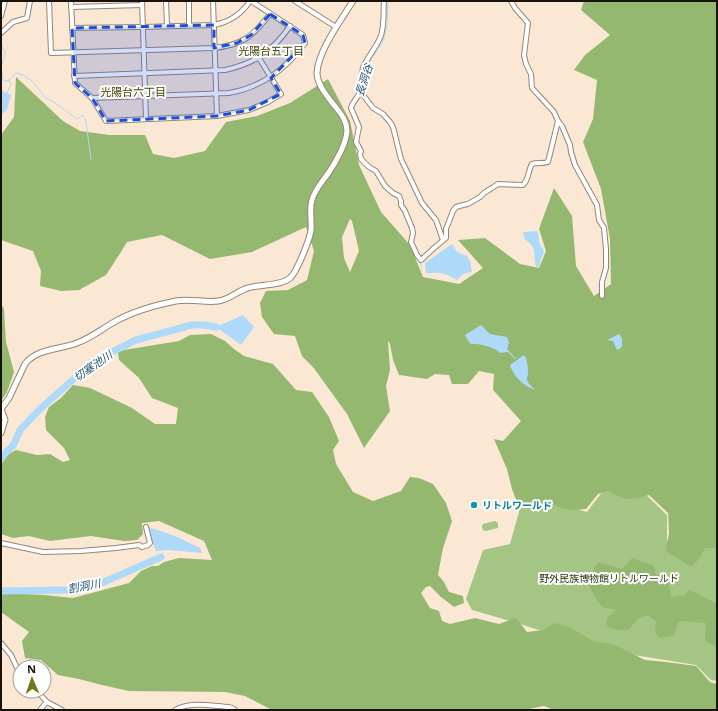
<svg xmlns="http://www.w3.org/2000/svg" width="718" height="711" font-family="'Noto Sans','Noto Sans JP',sans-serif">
<rect width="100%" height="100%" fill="#fae8d5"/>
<g fill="#a4c583">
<path d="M608,484L640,489L667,515V540L697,558L705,540L717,545V681L711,680L696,665L628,654L545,632L520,624L472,610L466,599L483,550L510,544L524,494L587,512Z"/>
<path d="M495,521L498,523V528L486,531L483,530L482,527L483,524Z"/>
</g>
<g fill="#94b870" fill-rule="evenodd">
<path d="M584,1H717V548H705L698,560L691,567L666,551L669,533L668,513L649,495L638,498L626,499L607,491L598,494L586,509L573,510L561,508L545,501L529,505L517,502L512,489L507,469L494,439L503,441L521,421L493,390L494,374L479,371L468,384H452L449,375L435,374L427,379L399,375L393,360L390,344L388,341L390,370L386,386L390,411L364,448L347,414L313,367L302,356L295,336L274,334L262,317L260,303L266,291L288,290L307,280L314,251L306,227L252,252L210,259L162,235L127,242L119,255L106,275L79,290L61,291L40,286L41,271L33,251L1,240V135L14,117L16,77L63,121L80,131L109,135H145L153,154L174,158L205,151L226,122L257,116L290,103L328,79L350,121L359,165L381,212L410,245L423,277L459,284L483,268L458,240L485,238L520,264L539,268L546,251L539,229L554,188L572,216L576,266L594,296L611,284L610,239L601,189L583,142L593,119L597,80L574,70L585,55L610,35L581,10ZM350,219L352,221L359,251L350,272L344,258L342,237Z"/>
<path d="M1,304L4,309L6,342L14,372L7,392L1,401Z"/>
<path d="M211,334L225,341L234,349L244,356L273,364L296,390L312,392L329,417L339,441L333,450L336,464L353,492L373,501L401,491L410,477L419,478L433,484L446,503L452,521L443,548L438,575L444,582L449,592L463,596L464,603L454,607L441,597L430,586L426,587L421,593L430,608L439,611L442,621L450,624L475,618L499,624L516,618L527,632L543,630L554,623L569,627L593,641L615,645L645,660L666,662L696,666L710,682L717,684V710H554L544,706L524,710H272L245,696L225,692L129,691L102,685L79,679L58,675L41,660L25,658L22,641L29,632L1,612V593L44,595L73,598L129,583L141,571L152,566H158L164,562L179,558L212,560L204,541L159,521L142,523L143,534L137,540L124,541L91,536L50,541L29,536L13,538L1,534V465L7,455L16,450L37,455L50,454L63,462L70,460L64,448L46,430L45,417L49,407L61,398L73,385L90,388L132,408L155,424H176L178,408L152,398L139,378L119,360L118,351L179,341L190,335Z"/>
<path d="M632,558L654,566L656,574L668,579L671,597L685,595L690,590L717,604V647L705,641L706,623L683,621L678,623L674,635L668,637L659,638L655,631L656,621L647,615L639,618L628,630H618L607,627C605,618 609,616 616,610L602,607L595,597L587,582L598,562L622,569Z"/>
</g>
<g fill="#afd9f9">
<path d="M1,90L11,95L7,110L1,115Z"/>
<path d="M537,231C540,237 538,240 540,244C541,248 544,249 544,253L541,259L539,266L537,268C533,261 536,255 533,248C530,240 524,243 523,232Z"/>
<path d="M452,244L457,252L467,256L470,261L472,272L463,274L457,280C451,277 446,274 440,273C435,272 431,274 426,273L425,263Z"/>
<path d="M243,315L254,327L241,345L216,327Z"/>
<path d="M481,325L490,334L507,337L509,342L507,349L516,359H515L508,352L500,353C496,348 478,343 471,344C468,342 467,338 465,335Z"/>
<path d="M619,334L622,338V347L621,348L617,350L613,341L607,340Z"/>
<path d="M524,355C528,361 528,368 528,375C527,378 526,379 528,382C529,385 533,387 534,389L533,390L532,388H530C521,383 513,375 510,365Z"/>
<path d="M146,526L175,536L200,548L202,553L168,550L156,551Z"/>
</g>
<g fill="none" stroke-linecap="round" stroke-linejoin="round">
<g stroke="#afd9f9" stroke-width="1">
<path d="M1,8L3,1"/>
<path d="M1,44L5,52L4,59L1,65L3,80L6,81L9,80L15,74L17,73L23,75L32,81L46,98L54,102L77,119L83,115L86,122L91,159"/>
<path d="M362,92L365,71L367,66L383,41L387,27L388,1"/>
<path d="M7,93L11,84L9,80"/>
<path d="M361,95C359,100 354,104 353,109L361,124V129L358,140L363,150V157"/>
<path d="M386,190L391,195L395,196"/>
<path d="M420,262L422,269"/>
</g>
<g stroke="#afd9f9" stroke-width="7">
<path d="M1,459L7,451L13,446L20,430L40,409L77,376L110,353L136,340L192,325H204L216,327"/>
<path d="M1,591L66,590H71L85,585H97L161,557"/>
</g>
<g stroke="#968574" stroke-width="6">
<g id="minor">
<path d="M49,1L51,53L214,48C243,45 253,36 270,14"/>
<path d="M71,1L75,83L92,98L106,121L217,116L249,110L268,102L281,94L259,58"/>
<path d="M142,1L146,119"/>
<path d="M166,1L167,26"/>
<path d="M189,1V25"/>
<path d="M213,1L217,116"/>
<path d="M295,1L336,27"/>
<path d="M384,1C383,13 385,27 380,38C376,48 367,57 363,68C361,75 362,84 360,92C358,98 352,102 351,108L359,127L356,142L361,151L360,154L361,159L369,167L376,171L385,186L393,193L399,196L401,201V205L405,211L412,228L413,233L411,242L417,255L421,260L434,248L446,238V229L453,211L456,207L463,205L468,204L480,197L484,193L498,184L523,185C529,180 528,170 532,164C537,162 543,164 548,162L558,121"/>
<path d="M511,1L515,8L528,23L524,55L526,64L531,74L532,88L554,112L558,121L562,126L570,145L571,152L575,165L597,205L599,220L604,228L606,249V268L602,282V296"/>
<path d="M71,7L142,5"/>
<path d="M1,16L5,1"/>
<path d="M72,28L143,27L214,25C230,22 241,15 250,1"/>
<path d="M1,33L13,22L27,18L30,1"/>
<path d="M74,76L225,70C254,64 273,51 290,26"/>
<path d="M360,92L363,95L373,108L383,114L390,122L393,127L401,159L422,203L436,220L443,240"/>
<path d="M92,98L229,93C262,87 285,70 305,43L303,35L251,1"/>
<path d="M1,543L43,552L81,551L116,548L139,545L142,547L148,545L150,543L146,527"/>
<path d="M1,643L11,655L18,670L20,672"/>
<path d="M37,691L47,702L62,710"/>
<path d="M40,710L44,705L47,702"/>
<path d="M175,710C191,701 212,706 229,707L232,708L235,710"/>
</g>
</g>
<g stroke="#968574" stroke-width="7">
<g id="major">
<path d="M1,409L9,398L25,364C37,348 60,350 77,343C91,338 103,328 116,321C134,311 156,305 176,301C190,298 204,303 218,301C229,300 237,291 248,288C260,284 283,286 291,277C297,271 310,239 311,230C312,221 309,210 312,200C315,189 323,181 329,172C336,162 346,144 347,131C347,120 340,113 334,105C327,96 317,84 317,73C318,51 341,20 353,1"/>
<path d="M1,433L5,420L1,409"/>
</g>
</g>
<use href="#minor" stroke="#fff" stroke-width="4"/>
<use href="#major" stroke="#fff" stroke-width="5"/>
</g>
<path fill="#1d4ed8" fill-opacity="0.2" stroke="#1d4ed8" stroke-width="3" stroke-dasharray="8 5" stroke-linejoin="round" d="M270,14L303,35L305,43L271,78L281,94L249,110L217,116L106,121L92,98L75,83L72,28L214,25V48L237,43L251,35Z"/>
<circle fill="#0f9aa8" stroke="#fff" stroke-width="1.5" cx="474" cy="505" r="4"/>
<g text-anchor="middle" stroke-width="4" stroke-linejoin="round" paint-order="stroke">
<g font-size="10" font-weight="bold" fill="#0d838f" stroke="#fff" text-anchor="start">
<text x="482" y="509">リトルワールド</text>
</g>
<g font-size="10" fill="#1e3400" stroke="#fff">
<text x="609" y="582">野外民族博物館リトルワールド</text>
</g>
<g font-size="11" fill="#464504" stroke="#fff">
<text x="271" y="55">光陽台五丁目</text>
<text x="133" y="96">光陽台六丁目</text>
</g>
<g font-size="11" font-style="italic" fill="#1c5275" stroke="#fff">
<text transform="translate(364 80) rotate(-72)" y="4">長洞谷</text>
<text transform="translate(93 366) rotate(-35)" y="4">切塞池川</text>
<text transform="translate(84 586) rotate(-11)" y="4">割洞川</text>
</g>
</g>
<rect width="718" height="711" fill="none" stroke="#18120c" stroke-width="4"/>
<g transform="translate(32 679) rotate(358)"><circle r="19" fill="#ffffff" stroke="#a3a09e"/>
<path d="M0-3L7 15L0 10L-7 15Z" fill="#75751b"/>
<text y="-6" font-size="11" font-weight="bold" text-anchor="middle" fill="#18120c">N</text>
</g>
</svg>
